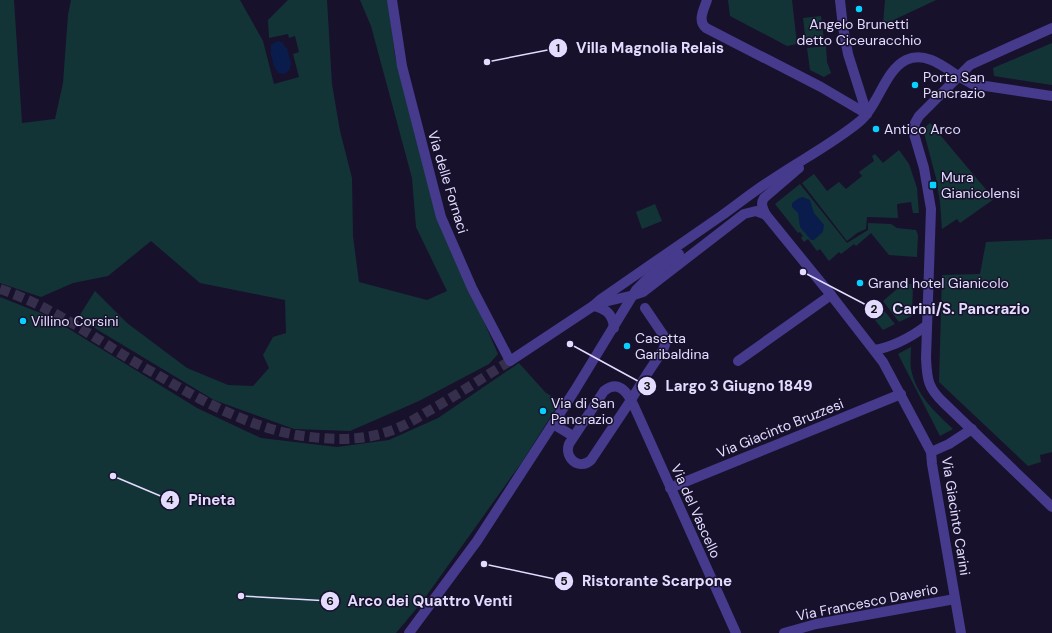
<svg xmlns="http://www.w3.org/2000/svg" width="1052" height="633" font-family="'DM Sans',sans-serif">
<rect width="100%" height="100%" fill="#18112c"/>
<g fill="#133436">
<path d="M0,0H14L22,123L55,119L63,83L68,15L71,0H240L263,41L274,84L299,77L293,54L299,52L295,36L289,38L288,34L269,38L268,20L288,0H327L332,84L340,131L352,178L353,236L359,282L427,300L447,291L416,227L412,178L371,26L360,0H388L395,56L433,204L498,354L489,364L419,401L350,431L294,429L214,400L78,318L95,291L127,323L187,368L228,385L253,386L269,368L263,355L273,337L286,333L285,300L200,283L151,241L108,276L73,283L41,297L0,283Z"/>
<path d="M728,0H792L797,44L787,46L730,16Z"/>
<path d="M885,0H936L883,25Z"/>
<path d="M821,16L824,41L806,43L803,18Z"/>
<path d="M1052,43V85L994,76L993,68Z"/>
<path d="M826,46L827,62L831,73L824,77L810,70L807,48Z"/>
<path d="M930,123L994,199L960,223L957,219L942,229L940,202L936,178L923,129Z"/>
<path d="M899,150L909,164L917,188L919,213H913L911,202L897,204L898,218L867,217L866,229L857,233L847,241L802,183L814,174L827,191L839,182L846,189L862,176L859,172L874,161L872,156L875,154L883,163Z"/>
<path d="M800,184L847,243L868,230V223L891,224L897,228L916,230L918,235L917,257L889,255L871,233L856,246L854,244L841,254L839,252L829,261L820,249L817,251L808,239L804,242L801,238L803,236L800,232L798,233L775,204Z"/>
<path d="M655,204L662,221L642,229L636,212Z"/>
<path d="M1052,239V452L1040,455L1041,462L1028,466L939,382L942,275L980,274L986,242Z"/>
<path d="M897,284H913L912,316L899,322L883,301L896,290Z"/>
<path d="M0,297L48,316L197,408L261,438L337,447L389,440L438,418L519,363L545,392L560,402L522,462L422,602L396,633H0Z"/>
<path d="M877,302L895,324L883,330L867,310Z"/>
<path d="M911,347C911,354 910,362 911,369C916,395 935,412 953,429L940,436L898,354Z"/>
</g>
<g fill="#091c4c">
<path d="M277,41L282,42L286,48H287L291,63L290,69L285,74L278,73L274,66L270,51H271V45Z"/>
<path d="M803,197L810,200L814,213L824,225L823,232L814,240H811L800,227L798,213L792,207V203L799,198Z"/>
</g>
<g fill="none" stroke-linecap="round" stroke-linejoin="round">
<path stroke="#362f4c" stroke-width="10" stroke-dasharray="10 5" stroke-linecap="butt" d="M0,289C41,303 76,325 112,348C126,357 141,366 156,374C207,404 261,434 321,438C345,440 367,439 390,431C402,427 414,420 425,413C454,397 482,378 510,361"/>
<g stroke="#453a8c" stroke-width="10">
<path d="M707,0C704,9 697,21 706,28L821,87L867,114"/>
<path d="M958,76L972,84L1052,96"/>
<path d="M593,306C605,308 613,314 614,328"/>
<path d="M645,308L664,336L666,342L663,350L647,374L631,400L591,460C579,471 564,458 569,444L604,391C619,379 628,393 634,406L736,633"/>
<path d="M738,361L831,295"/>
<path d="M553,424L573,436"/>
<path d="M670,488L901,394"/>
<path d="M784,633L816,624L955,599"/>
</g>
<g stroke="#453a8c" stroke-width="10">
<path d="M392,0L402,66L441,217L472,288L510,361L593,306L601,299C641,271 681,244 721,216C738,204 755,190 773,179C801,160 832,144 859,122C877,108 885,70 906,60C925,51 943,66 958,76"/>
<path d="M840,0L843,27L848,54L867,114"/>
<path d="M1052,28L970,65L919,116L915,123L914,134L924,168L931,209L926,358C927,380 928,388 944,403L1052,507"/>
<path d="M799,168L764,198C760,204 763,209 766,215L831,295L883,362L931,452L932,464L961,633"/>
<path d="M600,303L634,295L643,292L744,214L756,211L766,215"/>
<path d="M874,350C893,347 911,337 926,326"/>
<path d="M931,452L949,444L972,429"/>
<path d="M409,633L477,541L575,390L636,290L653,273L679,254"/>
</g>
</g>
<g fill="#08d0ff" stroke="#18112c" stroke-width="1.5">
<circle cx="859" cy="9" r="4"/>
<circle cx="915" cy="85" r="4"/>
<circle cx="876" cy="129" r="4"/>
<rect x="929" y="181" width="8" height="8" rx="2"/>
<circle cx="860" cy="283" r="4"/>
<circle cx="23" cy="321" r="4"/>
<circle cx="627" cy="346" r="4"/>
<circle cx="543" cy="411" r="4"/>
</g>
<g text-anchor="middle" stroke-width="3" stroke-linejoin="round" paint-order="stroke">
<g font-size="14" fill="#e3dcff" stroke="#18112c" text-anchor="start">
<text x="859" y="29" text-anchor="middle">Angelo Brunetti<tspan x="859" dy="16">detto Ciceuracchio</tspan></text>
<text x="923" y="82">Porta San<tspan x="923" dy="16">Pancrazio</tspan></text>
<text x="884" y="134">Antico Arco</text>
<text x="941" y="182">Mura<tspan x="941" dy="16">Gianicolensi</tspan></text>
<text x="868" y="288">Grand hotel Gianicolo</text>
<text x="31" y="326">Villino Corsini</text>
<text x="635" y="343">Casetta<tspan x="635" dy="16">Garibaldina</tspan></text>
<text x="551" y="408">Via di San<tspan x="551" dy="16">Pancrazio</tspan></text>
</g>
<g font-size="14" fill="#e3dcff" stroke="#18112c">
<text transform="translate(448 182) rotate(73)" y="5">Via delle Fornaci</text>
<text transform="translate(780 428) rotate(-22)" y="5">Via Giacinto Bruzzesi</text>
<text transform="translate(696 511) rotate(66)" y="5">Via del Vascello</text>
<text transform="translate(956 516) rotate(81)" y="5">Via Giacinto Carini</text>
<text transform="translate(867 602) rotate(-11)" y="5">Via Francesco Daverio</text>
</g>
</g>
<path fill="none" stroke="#e3dcff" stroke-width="1.5" d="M487 62L558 48M803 272L874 309M570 344L647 386M113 476L170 500M484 564L564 581M241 596L330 601"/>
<g fill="#e3dcff" stroke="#18112c" stroke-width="1.5">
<circle cx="487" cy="62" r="4"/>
<circle cx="803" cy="272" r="4"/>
<circle cx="570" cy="344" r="4"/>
<circle cx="113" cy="476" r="4"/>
<circle cx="484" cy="564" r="4"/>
<circle cx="241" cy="596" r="4"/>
<circle cx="558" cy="48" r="10"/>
<circle cx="874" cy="309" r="10"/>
<circle cx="647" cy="386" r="10"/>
<circle cx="170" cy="500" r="10"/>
<circle cx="564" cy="581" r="10"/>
<circle cx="330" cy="601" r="10"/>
</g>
<g font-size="12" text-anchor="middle" font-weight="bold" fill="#111">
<text x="558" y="52">1</text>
<text x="874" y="313">2</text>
<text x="647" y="390">3</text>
<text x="170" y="504">4</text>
<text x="564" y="585">5</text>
<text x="330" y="605">6</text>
</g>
<g font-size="15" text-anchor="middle" font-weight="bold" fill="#e3dcff" stroke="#18112c" stroke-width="3" stroke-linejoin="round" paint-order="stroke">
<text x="650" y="53">Villa Magnolia Relais</text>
<text x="961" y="314">Carini/S. Pancrazio</text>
<text x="739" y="391">Largo 3 Giugno 1849</text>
<text x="212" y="505">Pineta</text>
<text x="657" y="586">Ristorante Scarpone</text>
<text x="430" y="606">Arco dei Quattro Venti</text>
</g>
</svg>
